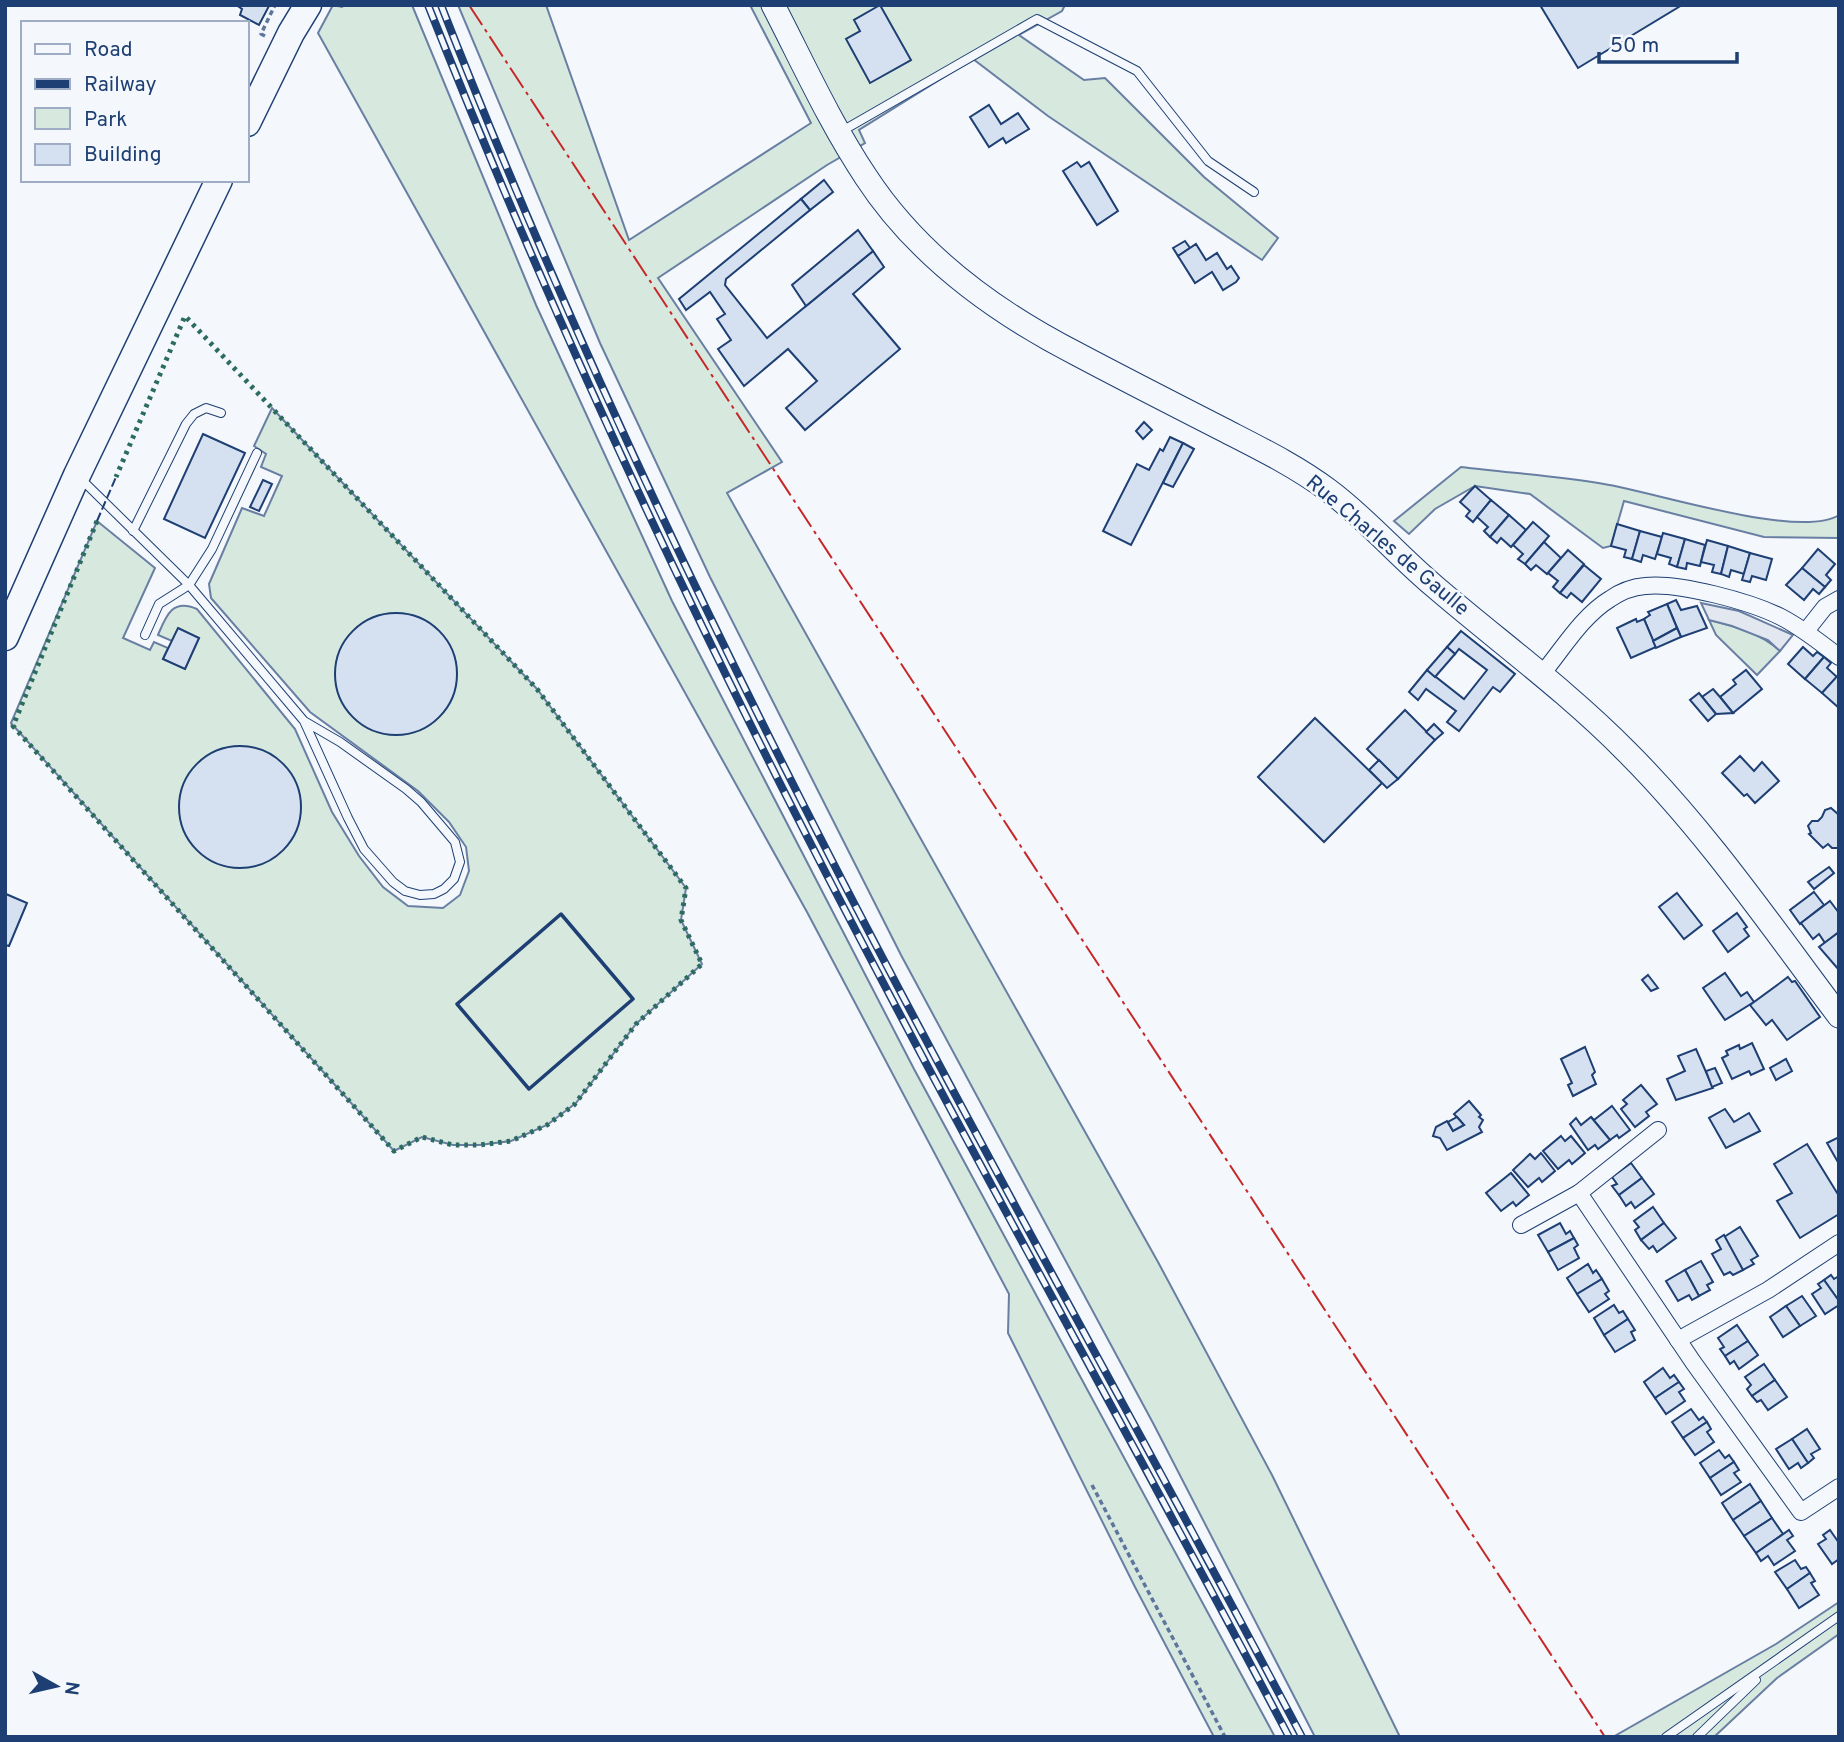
<svg xmlns="http://www.w3.org/2000/svg" width="1844" height="1742" font-family="Overpass,sans-serif">
<rect width="100%" height="100%" fill="#f4f7fb"/>
<g fill="#d7e8df" stroke="#687fa3" stroke-width="2">
<path d="M333,5L342,7L344,5H412L536,305L672,601L914,1069L1275,1737H1214L1135,1587L1008,1333L1009,1294L807,912L318,33Z"/>
<path d="M458,5H546L629,240L811,123L750,5H1065L1062,11L1019,35L1084,80L1105,78L1204,177L1278,238L1262,260L1048,116L973,59L859,130L865,143L827,165L658,278L782,462L727,493L1158,1262L1272,1475L1400,1737H1315L1153,1423L901,955L710,577L600,343Z"/>
<path d="M272,408L537,689L686,888L681,920L702,964L636,1024L576,1103L547,1125L511,1141L479,1145H453L422,1137L394,1151L11,723L97,521L155,568L123,638L150,650L154,642L168,648L163,659L185,669L199,638L178,629L172,641L158,635C166,616 172,598 197,609L295,729L332,812L359,856L383,887L408,906L443,908L460,895L469,871L466,847L449,822L418,791L310,712L211,598L209,584L242,508L264,516L282,476L261,467L266,454L254,446Z"/>
<path d="M1461,467C1509,473 1557,476 1604,484C1655,492 1799,540 1839,515V538L1764,537L1624,501L1611,546L1603,548L1530,494L1475,486L1435,509L1409,534L1394,521Z"/>
<path d="M1709,620C1734,626 1761,633 1780,651L1757,675L1716,635Z"/>
<path d="M1839,1602V1634L1777,1678L1714,1737H1613L1776,1644Z"/>
</g>
<path fill="#e3e8f0" stroke="#687fa3" stroke-width="2" d="M1701,603L1739,611L1793,635L1780,651L1768,640L1732,626L1709,620Z"/>
<g fill="#d5e0f0" stroke="#1d3f73" stroke-width="2">
<path d="M240,5H268L269,6L259,25L240,15L242,9L239,7Z"/>
<path d="M880,5L911,60L870,83L846,39L860,31L854,20Z"/>
<path d="M1540,5H1682L1578,68Z"/>
<path d="M989,105L1001,124L1018,113L1029,129L1006,143L1003,138L989,147L970,117Z"/>
<path d="M1077,162L1081,167L1089,162L1118,211L1097,225L1063,171Z"/>
<path d="M824,180L833,192L810,210L801,199Z"/>
<path d="M801,199L810,210L726,279L725,285L767,338L873,251L884,267L853,294L900,349L805,430L786,408L817,381L788,349L744,386L718,349L731,340L717,319L725,314L710,292L686,310L679,299Z"/>
<path d="M858,230L873,251L806,306L792,285Z"/>
<path d="M1185,241L1190,248L1178,256L1173,248Z"/>
<path d="M1196,244L1206,260L1217,253L1227,269L1231,266L1239,278L1236,282L1223,290L1212,272L1195,283L1178,256Z"/>
<path d="M1144,422L1152,430L1143,439L1136,431Z"/>
<path d="M203,434L245,453L205,538L164,519Z"/>
<path d="M1170,437L1183,443L1131,545L1103,531L1137,464L1149,470L1160,449L1163,451Z"/>
<path d="M1183,443L1194,449L1173,487L1163,483Z"/>
<path d="M263,480L272,484L259,511L250,507Z"/>
<path d="M1475,486L1491,500L1473,522L1466,516L1470,511L1460,502Z"/>
<path d="M1491,500L1509,515L1490,537L1484,531L1488,527L1477,517Z"/>
<path d="M1509,515L1526,530L1511,547L1501,538L1497,543L1490,537Z"/>
<path d="M1533,522L1549,536L1525,564L1518,559L1523,554L1513,545Z"/>
<path d="M1617,524L1640,531L1632,559L1624,557L1626,550L1611,546Z"/>
<path d="M1640,531L1662,537L1655,559L1643,555L1641,562L1632,559Z"/>
<path d="M1663,533L1685,539L1677,567L1669,564L1671,558L1657,554Z"/>
<path d="M1685,539L1705,545L1700,566L1687,563L1686,569L1677,567Z"/>
<path d="M1707,540L1728,546L1721,574L1712,572L1714,565L1701,562Z"/>
<path d="M1544,542L1561,558L1547,574L1536,565L1531,570L1525,564Z"/>
<path d="M1728,546L1750,553L1744,574L1731,570L1729,577L1721,574Z"/>
<path d="M1818,549L1835,564L1826,575L1831,580L1825,587L1802,568Z"/>
<path d="M1568,550L1584,564L1560,593L1553,587L1558,581L1548,573Z"/>
<path d="M1750,553L1772,559L1766,580L1752,576L1750,582L1742,580Z"/>
<path d="M1584,565L1601,579L1582,602L1571,593L1567,598L1560,593Z"/>
<path d="M1802,568L1825,587L1819,594L1813,589L1804,600L1786,585Z"/>
<path d="M1676,600L1681,610L1697,606L1707,628L1681,637L1667,604Z"/>
<path d="M1667,604L1677,628L1653,641L1644,619L1650,615L1648,612Z"/>
<circle cx="396" cy="674" r="61"/>
<path d="M1636,619L1637,622L1644,619L1656,647L1631,658L1617,628Z"/>
<path d="M178,628L199,638L185,669L163,659Z"/>
<path d="M1677,628L1681,637L1656,648L1653,641Z"/>
<path d="M1461,631L1515,674L1500,692L1493,687L1459,731L1447,722L1456,711L1426,689L1418,700L1409,692L1427,670L1464,699L1487,670L1459,649L1455,654L1447,647Z"/>
<path d="M1447,647L1455,654L1435,677L1427,670Z"/>
<path d="M1803,647L1813,656L1817,652L1824,657L1805,679L1788,664Z"/>
<path d="M1824,657L1831,663L1827,668L1837,677L1822,693L1805,679Z"/>
<path d="M1746,670L1762,689L1733,713L1720,697L1736,684L1733,680Z"/>
<path d="M1839,674V708L1822,693Z"/>
<path d="M1713,689L1720,697L1733,713L1716,714L1702,697Z"/>
<path d="M1699,693L1716,714L1708,721L1690,700Z"/>
<path d="M1405,710L1435,740L1398,779L1367,749Z"/>
<path d="M1315,718L1382,783L1324,842L1258,777Z"/>
<path d="M1434,724L1443,733L1435,740L1426,732Z"/>
<circle cx="240" cy="807" r="61"/>
<path d="M1740,756L1754,771L1762,762L1779,781L1755,803L1747,794L1744,796L1722,773Z"/>
<path d="M1379,760L1398,779L1387,788L1369,770Z"/>
<path d="M1831,808L1839,815V848H1832L1828,844L1823,848L1809,834L1811,833L1808,826L1812,821H1818L1822,817L1825,810Z"/>
<path d="M1829,867L1834,873L1814,889L1808,882Z"/>
<path d="M1814,892L1824,905L1800,924L1790,910Z"/>
<path d="M1677,893L1702,925L1684,939L1659,907Z"/>
<path d="M6,894L27,903L9,946L5,945Z"/>
<path d="M1830,901L1839,913V932L1825,943L1819,934L1813,939L1801,923Z"/>
<path d="M1737,913L1747,927L1744,929L1749,936L1728,952L1713,931Z"/>
<path d="M1839,932V970L1819,947Z"/>
<path d="M1725,973L1741,996L1747,992L1754,1002L1725,1020L1703,988Z"/>
<path d="M1648,975L1658,988L1651,991L1642,980Z"/>
<path d="M1788,977L1792,982L1795,981L1820,1017L1787,1040L1772,1020L1766,1025L1750,1005Z"/>
<path d="M1752,1043L1764,1069L1751,1075L1749,1071L1732,1079L1722,1058L1728,1055L1726,1051L1739,1045L1740,1049Z"/>
<path d="M1585,1047L1595,1072L1592,1075L1596,1084L1573,1096L1568,1085L1572,1083L1561,1059Z"/>
<path d="M1696,1049L1713,1088L1676,1100L1667,1079L1685,1071L1678,1056Z"/>
<path d="M1786,1059L1792,1071L1776,1080L1770,1068Z"/>
<path d="M1715,1068L1722,1083L1712,1087L1706,1071Z"/>
<path d="M1641,1085L1657,1104L1646,1112L1649,1116L1635,1127L1621,1109L1627,1104L1623,1100Z"/>
<path d="M1469,1101L1481,1115L1479,1117L1483,1120L1479,1127L1482,1132L1447,1150L1440,1138L1433,1136L1436,1127L1447,1121L1453,1131L1464,1125L1454,1114Z"/>
<path d="M1612,1106L1630,1130L1619,1138L1617,1135L1610,1140L1591,1117L1594,1120Z"/>
<path d="M1725,1109L1734,1122L1749,1113L1760,1131L1726,1148L1709,1118Z"/>
<path d="M1457,1117L1464,1125L1453,1131L1448,1122Z"/>
<path d="M1591,1117L1610,1140L1598,1149L1595,1145L1588,1150L1570,1124L1576,1118L1581,1125Z"/>
<path d="M1561,1136L1565,1141L1571,1136L1585,1153L1572,1164L1569,1160L1558,1169L1543,1151Z"/>
<path d="M1839,1137V1164L1827,1143Z"/>
<path d="M1807,1144L1839,1196V1214L1800,1238L1777,1201L1792,1193L1774,1164Z"/>
<path d="M1541,1153L1555,1171L1542,1182L1539,1178L1528,1187L1513,1170L1530,1154L1535,1159Z"/>
<path d="M1631,1163L1642,1178L1619,1195L1612,1186L1617,1184L1612,1177Z"/>
<path d="M1511,1173L1529,1195L1516,1206L1513,1202L1501,1211L1486,1193Z"/>
<path d="M1642,1178L1654,1194L1635,1208L1631,1202L1626,1206L1619,1195Z"/>
<path d="M1653,1207L1664,1223L1641,1240L1635,1230L1639,1227L1634,1221Z"/>
<path d="M1560,1223L1566,1234L1570,1231L1574,1238L1548,1252L1538,1235Z"/>
<path d="M1664,1223L1676,1238L1657,1252L1653,1246L1649,1249L1641,1240Z"/>
<path d="M1740,1227L1758,1256L1751,1260L1754,1264L1743,1270L1724,1237Z"/>
<path d="M1724,1235L1743,1270L1733,1275L1730,1272L1724,1275L1712,1254L1721,1249L1716,1240Z"/>
<path d="M1574,1238L1578,1245L1574,1248L1579,1258L1558,1270L1548,1252Z"/>
<path d="M1701,1261L1713,1282L1707,1285L1710,1290L1699,1296L1685,1270Z"/>
<path d="M1588,1264L1593,1273L1596,1270L1602,1279L1577,1294L1567,1278Z"/>
<path d="M1685,1270L1699,1296L1692,1300L1689,1295L1678,1301L1666,1281Z"/>
<path d="M1831,1275L1834,1279L1839,1276V1301L1824,1280Z"/>
<path d="M1602,1279L1609,1291L1605,1294L1609,1299L1589,1312L1577,1294Z"/>
<path d="M1824,1280L1839,1301V1305L1825,1314L1812,1294L1821,1288L1818,1284Z"/>
<path d="M1802,1296L1816,1316L1800,1326L1786,1306Z"/>
<path d="M1614,1305L1619,1313L1623,1311L1628,1319L1604,1335L1594,1318Z"/>
<path d="M1786,1306L1800,1326L1783,1337L1770,1317Z"/>
<path d="M1628,1319L1635,1330L1631,1332L1635,1340L1615,1352L1604,1335Z"/>
<path d="M1737,1325L1748,1341L1725,1356L1720,1349L1724,1347L1718,1338Z"/>
<path d="M1748,1341L1758,1355L1739,1369L1734,1361L1730,1364L1725,1356Z"/>
<path d="M1764,1364L1775,1380L1752,1396L1747,1389L1751,1385L1745,1377Z"/>
<path d="M1663,1368L1670,1378L1674,1375L1679,1382L1655,1398L1644,1382Z"/>
<path d="M1775,1380L1787,1397L1768,1410L1761,1400L1757,1402L1752,1396Z"/>
<path d="M1679,1382L1684,1389L1679,1392L1685,1401L1666,1414L1655,1398Z"/>
<path d="M1691,1409L1699,1420L1703,1417L1707,1422L1683,1438L1672,1422Z"/>
<path d="M1707,1422L1711,1429L1707,1432L1714,1442L1695,1455L1683,1438Z"/>
<path d="M1807,1429L1820,1449L1811,1454L1814,1458L1808,1463L1792,1439Z"/>
<path d="M1792,1439L1808,1463L1801,1468L1798,1463L1789,1469L1776,1449Z"/>
<path d="M1719,1450L1725,1458L1729,1455L1734,1462L1710,1478L1700,1463Z"/>
<path d="M1734,1462L1739,1470L1734,1473L1741,1482L1721,1495L1710,1478Z"/>
<path d="M1750,1484L1761,1501L1733,1520L1722,1503Z"/>
<path d="M1761,1501L1772,1518L1744,1536L1733,1520Z"/>
<path d="M1772,1518L1783,1534L1756,1553L1744,1536Z"/>
<path d="M1789,1530L1793,1536L1787,1540L1795,1551L1774,1565L1768,1556L1761,1561L1756,1553Z"/>
<path d="M1830,1530L1839,1543V1559L1832,1564L1818,1544L1826,1539L1823,1535Z"/>
<path d="M1795,1560L1801,1569L1806,1567L1810,1573L1787,1589L1775,1572Z"/>
<path d="M1810,1573L1815,1581L1811,1583L1819,1595L1799,1608L1787,1589Z"/>
</g>
<g fill="none" stroke-linecap="round" stroke-linejoin="round">
<g stroke="#1d3f73" stroke-width="10">
<g id="lane">
<path d="M842,131L1037,19L1137,71L1208,161L1254,192"/>
<path d="M81,479L189,585L304,721L348,818L364,849L393,882L405,891L420,895L434,894L444,889L454,879L460,862L455,842L421,802L406,789L340,742L304,721"/>
<path d="M133,531L186,424L194,414L206,408L221,413"/>
<path d="M145,635L159,604L189,585L212,549L257,453"/>
<path d="M1666,1737L1839,1616"/>
<path d="M1697,1737L1756,1680"/>
</g>
</g>
<g stroke="#1d3f73" stroke-width="18">
<g id="street">
<path d="M1806,631L1825,607L1839,599"/>
<path d="M1542,674C1562,650 1582,616 1610,599C1620,592 1633,587 1645,586C1679,582 1751,602 1781,617C1802,628 1820,642 1839,657"/>
<path d="M1579,1193L1693,1362L1801,1512L1839,1487"/>
<path d="M1521,1225L1579,1193L1658,1130"/>
<path d="M1678,1340L1768,1290L1839,1243"/>
</g>
</g>
<g stroke="#1d3f73" stroke-width="25">
<path id="secondary" d="M773,5C803,63 830,123 866,177C917,255 995,312 1077,354C1126,380 1175,405 1224,430C1259,448 1296,466 1328,490C1366,518 1397,555 1434,586C1498,641 1567,691 1627,752C1707,832 1771,926 1839,1016"/>
</g>
<g stroke="#1d3f73" stroke-width="29">
<g id="primary">
<path d="M247,123L291,33L308,5"/>
<path d="M5,637L77,475L219,180"/>
</g>
</g>
<g stroke="#5e769c" stroke-width="3.5" stroke-dasharray="5 3.5" stroke-linecap="butt">
<path d="M265,36L261,34L275,5"/>
<path d="M1092,1485L1225,1737"/>
</g>
<use href="#lane" stroke="#f4f7fb" stroke-width="8"/>
<use href="#street" stroke="#f4f7fb" stroke-width="16"/>
<use href="#secondary" stroke="#f4f7fb" stroke-width="23"/>
<use href="#primary" stroke="#f4f7fb" stroke-width="26"/>
<g stroke="#1d3f73" stroke-width="8">
<g id="rail">
<path d="M428,5C537,280 660,548 794,811C953,1123 1126,1427 1289,1737"/>
<path d="M441,5C547,277 670,542 802,802C962,1117 1137,1424 1302,1737"/>
</g>
</g>
<use href="#rail" stroke="#f4f7fb" stroke-width="5" stroke-dasharray="16" stroke-linecap="butt"/>
<path stroke="#2c6c60" stroke-width="5" stroke-dasharray="3.5 5" stroke-linecap="butt" d="M97,521L13,726L394,1151L422,1137L453,1145H479L511,1141L547,1125L574,1105L636,1024L702,964L681,920L686,888L537,689L185,316L116,477"/>
<path stroke="#1d3f73" stroke-width="2" stroke-dasharray="9 3.5" stroke-linecap="butt" d="M97,521L116,477"/>
<path stroke="#1d3f73" stroke-width="3.5" d="M561,914L633,999L529,1089L457,1004Z"/>
<path stroke="#c62828" stroke-width="2" stroke-dasharray="24 5 3.5 5" stroke-linecap="butt" d="M469,5L1605,1737"/>
</g>
<g text-anchor="middle" stroke-width="5" stroke-linejoin="round" paint-order="stroke">
<g font-size="21" fill="#1d3f73" stroke="#f4f7fb">
<text transform="translate(1388 545) rotate(40)" y="7">Rue Charles de Gaulle</text>
</g>
</g>
<rect width="1844" height="1742" fill="none" stroke="#1d3f73" stroke-width="14"/>
<rect x="21" y="21" width="228" height="161" fill="#f4f7fb" stroke="#9eadc5" stroke-width="2"/>
<rect x="35" y="44" width="35" height="10" fill="#f4f7fb" stroke="#9eadc5" stroke-width="2"/>
<text x="84" y="56" font-size="21" fill="#1d3f73">Road</text>
<rect x="35" y="79" width="35" height="10" fill="#1d3f73" stroke="#9eadc5" stroke-width="2"/>
<text x="84" y="91" font-size="21" fill="#1d3f73">Railway</text>
<rect x="35" y="108" width="35" height="21" fill="#d7e8df" stroke="#9eadc5" stroke-width="2"/>
<text x="84" y="126" font-size="21" fill="#1d3f73">Park</text>
<rect x="35" y="144" width="35" height="21" fill="#d5e0f0" stroke="#9eadc5" stroke-width="2"/>
<text x="84" y="161" font-size="21" fill="#1d3f73">Building</text>
<g transform="translate(56 1686) rotate(98)" stroke="#f4f7fb" stroke-width="5" paint-order="stroke">
<path d="M0-5L12 26L0 18L-12 26Z" fill="#1d3f73"/>
<text y="-10" font-size="19" font-weight="bold" text-anchor="middle" fill="#1d3f73">N</text>
</g>
<path d="M1599 52v10h138v-10" fill="none" stroke="#1d3f73" stroke-width="3.5"/>
<text x="1610" y="52" font-size="21" fill="#1d3f73" stroke="#f4f7fb" stroke-width="5" paint-order="stroke">50 m</text>
</svg>
